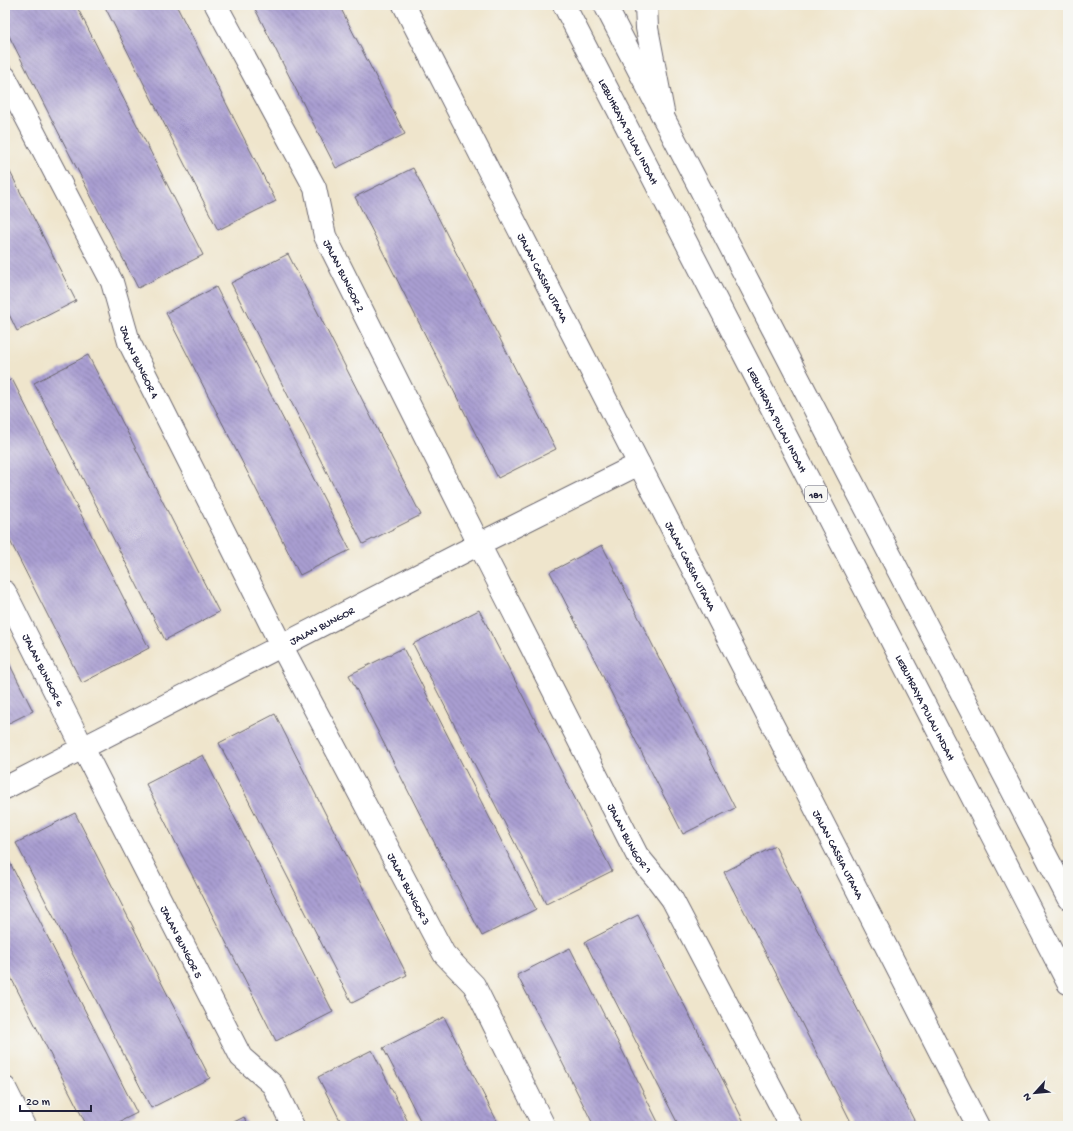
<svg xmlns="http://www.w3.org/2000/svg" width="1073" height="1131" font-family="'Gochi Hand',sans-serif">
<defs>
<pattern id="building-back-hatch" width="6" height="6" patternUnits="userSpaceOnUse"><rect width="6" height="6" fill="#a99ed1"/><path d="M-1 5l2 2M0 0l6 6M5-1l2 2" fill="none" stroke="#8980ab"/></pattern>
</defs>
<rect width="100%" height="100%" fill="#f6f6f2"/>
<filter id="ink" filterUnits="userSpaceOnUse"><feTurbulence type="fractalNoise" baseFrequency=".025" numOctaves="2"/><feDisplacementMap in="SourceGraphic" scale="8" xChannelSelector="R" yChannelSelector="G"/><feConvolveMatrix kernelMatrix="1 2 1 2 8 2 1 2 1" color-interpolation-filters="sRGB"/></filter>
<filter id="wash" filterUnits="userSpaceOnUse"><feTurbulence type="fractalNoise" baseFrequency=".012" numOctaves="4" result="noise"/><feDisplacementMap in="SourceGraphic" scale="16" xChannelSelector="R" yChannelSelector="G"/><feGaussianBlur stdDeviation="0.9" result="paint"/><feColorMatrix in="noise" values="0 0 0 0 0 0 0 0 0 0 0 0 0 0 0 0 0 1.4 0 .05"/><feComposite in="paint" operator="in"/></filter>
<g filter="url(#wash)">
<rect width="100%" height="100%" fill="#efe5cc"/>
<g id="blocks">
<g fill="url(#building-back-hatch)">
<path d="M5,5H76L203,255L138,288L5,28Z"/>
<path d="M104,5H176L276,201L218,230Z"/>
<path d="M253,5H339L405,134L336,168Z"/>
<path d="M5,162L76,301L17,331L5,306Z"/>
<path d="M413,168L556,449L498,478L355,197Z"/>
<path d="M288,254L421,515L363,544L231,283Z"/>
<path d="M216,287L350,550L300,575L166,313Z"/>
<path d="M88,355L219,612L165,640L34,383Z"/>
<path d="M12,379L149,648L82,683L5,531V383Z"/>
<path d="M602,545L735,808L683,834L550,572Z"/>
<path d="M479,610L612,871L546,904L413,644Z"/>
<path d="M403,648L536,909L482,936L349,675Z"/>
<path d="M5,655L33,711L5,725Z"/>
<path d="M275,714L407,975L352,1003L219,743Z"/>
<path d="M203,755L333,1012L276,1041L146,784Z"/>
<path d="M75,813L210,1078L151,1108L16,843Z"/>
<path d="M775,846L841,977L917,1126H853L802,1024L724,872Z"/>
<path d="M5,853L137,1113L111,1126H87L5,966Z"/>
<path d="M638,915L727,1088L746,1126H679L585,942Z"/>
<path d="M570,948L625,1056L660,1126H594L551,1040L517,975Z"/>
<path d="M444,1017L499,1125V1126H423L394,1069L383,1048Z"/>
<path d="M372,1050L410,1126H343L318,1077Z"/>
<path d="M244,1117L248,1126H226Z"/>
</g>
</g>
</g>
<g filter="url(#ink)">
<use href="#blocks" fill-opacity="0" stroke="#6a666e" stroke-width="1"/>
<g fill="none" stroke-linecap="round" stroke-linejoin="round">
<g stroke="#6a666e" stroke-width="24">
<g id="minor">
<path id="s1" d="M216,5L315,188L325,236L479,544L637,855L657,879L672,899L791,1126"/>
<path d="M646,5L647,28L663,112"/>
<path id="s2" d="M5,77L112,282L129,342L281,645L444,954L474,985L544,1126"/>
<path id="s3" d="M5,592L83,748L241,1057L273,1085L293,1126"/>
<path id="s4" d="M5,788L479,544L639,464"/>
<path d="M5,1088L24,1126"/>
</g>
</g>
<g stroke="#6a666e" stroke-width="24">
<g id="tertiary">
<path id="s5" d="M404,5L978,1126"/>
</g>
</g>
<g stroke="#6a666e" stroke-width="24">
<g id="primary">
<path id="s6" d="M564,5L1068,983"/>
<path d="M605,5L1068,898"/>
</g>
</g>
<use href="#minor" stroke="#fff" stroke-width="22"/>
<use href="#tertiary" stroke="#fff" stroke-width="22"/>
<use href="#primary" stroke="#fff" stroke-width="22"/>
</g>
</g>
<g text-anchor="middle" stroke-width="3" stroke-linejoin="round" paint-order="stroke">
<rect fill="#f6f6f2" stroke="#626272" stroke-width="1" x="805" y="486" width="22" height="16" rx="3"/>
<g font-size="10" font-weight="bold" fill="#22223b">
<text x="816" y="498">181</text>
</g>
<g font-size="11" fill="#22223b" stroke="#f6f6f2">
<text dy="4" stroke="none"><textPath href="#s6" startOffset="142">LEBUHRAYA PULAU INDAH</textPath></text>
<text dy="4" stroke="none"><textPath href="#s1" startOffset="301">JALAN BUNGOR 2</textPath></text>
<text dy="4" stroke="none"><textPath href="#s5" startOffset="306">JALAN CASSIA UTAMA</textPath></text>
<text dy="4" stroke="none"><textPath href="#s2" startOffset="316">JALAN BUNGOR 4</textPath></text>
<text dy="4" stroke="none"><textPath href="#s6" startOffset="466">LEBUHRAYA PULAU INDAH</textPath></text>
<text dy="4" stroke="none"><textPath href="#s5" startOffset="630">JALAN CASSIA UTAMA</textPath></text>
<text dy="4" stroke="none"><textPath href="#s4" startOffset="356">JALAN BUNGOR</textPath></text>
<text dy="4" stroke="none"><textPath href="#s3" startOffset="87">JALAN BUNGOR 6</textPath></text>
<text dy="4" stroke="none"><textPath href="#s6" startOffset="790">LEBUHRAYA PULAU INDAH</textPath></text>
<text dy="4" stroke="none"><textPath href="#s1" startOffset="932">JALAN BUNGOR 1</textPath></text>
<text dy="4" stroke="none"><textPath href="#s5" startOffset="954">JALAN CASSIA UTAMA</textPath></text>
<text dy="4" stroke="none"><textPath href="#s2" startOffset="908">JALAN BUNGOR 3</textPath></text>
<text dy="4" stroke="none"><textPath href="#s3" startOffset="392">JALAN BUNGOR 5</textPath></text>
</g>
</g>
<rect width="1073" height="1131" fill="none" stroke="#f6f6f2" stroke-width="20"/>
<g transform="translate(1035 1093) rotate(243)" stroke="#f6f6f2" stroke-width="3" paint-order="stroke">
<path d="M0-3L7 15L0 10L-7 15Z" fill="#22223b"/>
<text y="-6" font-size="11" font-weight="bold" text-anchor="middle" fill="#22223b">N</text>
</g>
<path d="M20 1105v6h71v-6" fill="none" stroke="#22223b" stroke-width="2"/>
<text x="26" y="1105" font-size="12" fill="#22223b" stroke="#f6f6f2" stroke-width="3" paint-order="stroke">20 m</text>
</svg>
